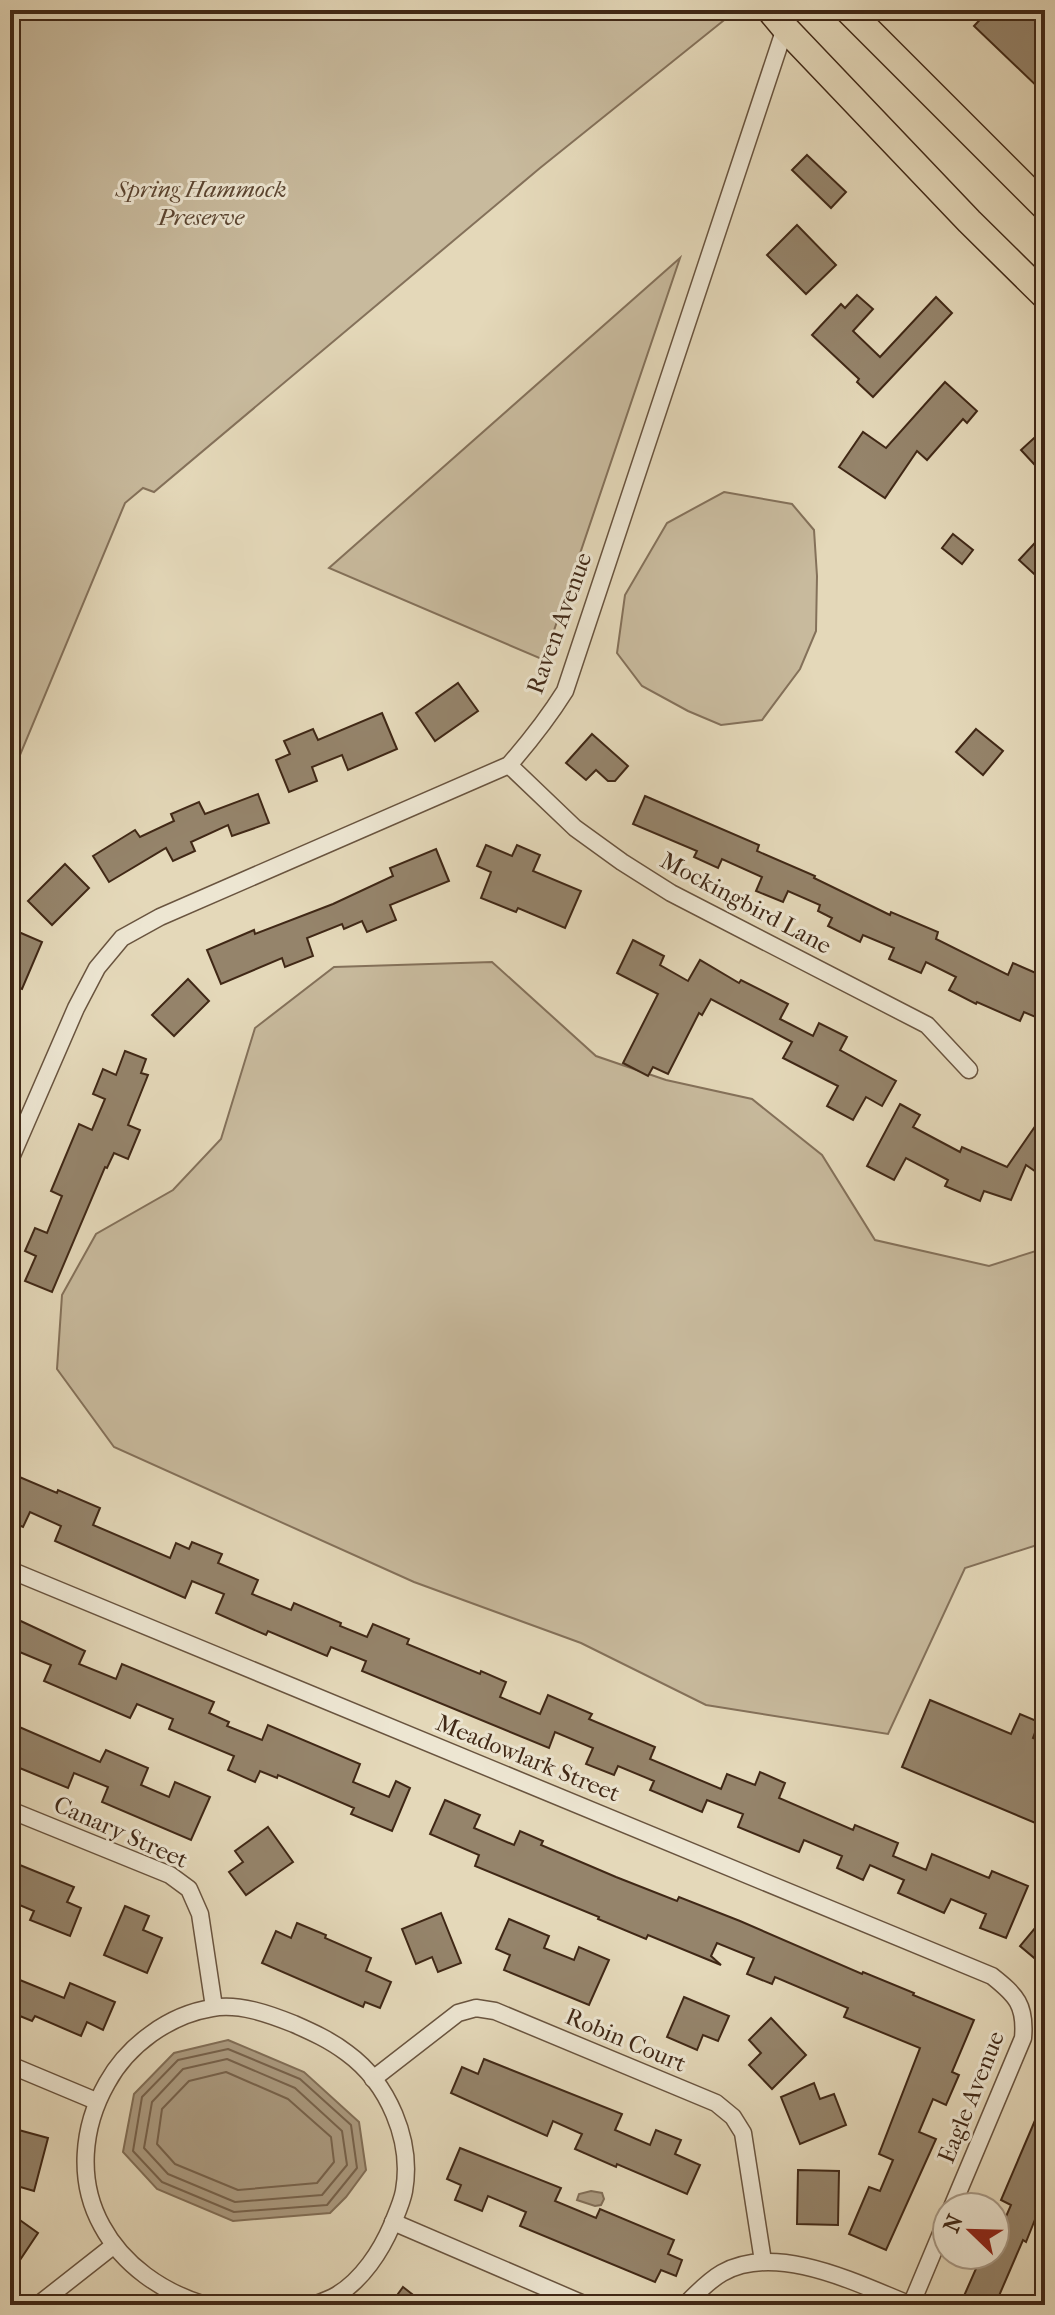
<svg xmlns="http://www.w3.org/2000/svg" width="1055" height="2315" font-family="'IM FELL French Canon',serif">
<rect width="100%" height="100%" fill="#e4d8b9"/>
<filter id="stains"><feTurbulence type="fractalNoise" baseFrequency=".0025" numOctaves="4"/><feColorMatrix values="0 0 0 0 .2 0 0 0 0 .09 0 0 0 0 .02 0 0 0 .5 -.17"/></filter>
<radialGradient id="worn" r=".72"><stop offset=".6" stop-color="#630" stop-opacity="0"/><stop offset="1" stop-color="#630" stop-opacity=".3"/></radialGradient>
<g fill="#c8ba9d" stroke="#84715a" stroke-width="2">
<path d="M10,10H730L733,13L540,168L154,492L143,488L125,503L10,779Z"/>
<path d="M680,258L544,660L329,568Z"/>
<path d="M724,492L792,504L814,530L817,576L816,631L800,669L762,720L721,725L688,711L642,686L617,653L625,595L667,523Z"/>
<path d="M492,962L596,1056L666,1080L752,1099L822,1155L875,1240L989,1266L1045,1248V1545H1037L965,1568L888,1734L706,1705L581,1643L414,1582L114,1447L57,1369L62,1295L96,1234L173,1190L221,1139L255,1028L334,967Z"/>
</g>
<g fill="#ac9c82" stroke="#816e57" stroke-width="2">
<path d="M228,2040L304,2072L359,2122L366,2170L346,2197L330,2213L233,2221L157,2189L123,2152L134,2094L174,2053Z"/>
<path d="M591,2191L602,2193L604,2199L601,2205L595,2206L577,2200L579,2194Z"/>
<path d="M773,2296L818,2305H759Z"/>
</g>
<g fill="none" stroke-linecap="round" stroke-linejoin="round">
<g stroke="#76624c" stroke-width="2">
<path d="M228,2049L300,2079L351,2125L357,2168L327,2205L234,2212L162,2182L133,2151L142,2097L178,2060Z"/>
<path d="M227,2059L295,2088L342,2131L347,2165L322,2195L235,2202L168,2174L144,2148L152,2102L183,2069Z"/>
<path d="M226,2072L288,2099L331,2137L334,2162L317,2183L238,2190L175,2164L157,2144L162,2109L189,2081Z"/>
</g>
</g>
<g fill="#95846b" stroke="#402816" stroke-width="2">
<path d="M989,10H1045V94L974,26Z"/>
<path d="M807,155L846,192L831,208L792,170Z"/>
<path d="M797,225L836,265L806,294L767,255Z"/>
<path d="M857,295L873,309L853,331L880,357L936,297L952,313L873,397L857,382L859,379L812,335L841,304L845,308Z"/>
<path d="M945,382L977,411L967,423L963,419L927,460L917,451L885,498L839,467L863,432L886,448Z"/>
<path d="M1045,428V476L1021,450Z"/>
<path d="M1045,532V584L1019,560Z"/>
<path d="M953,534L973,550L962,564L942,548Z"/>
<path d="M458,683L478,711L435,741L416,713Z"/>
<path d="M382,713L397,749L348,770L342,755L312,767L317,781L289,792L276,760L290,754L284,741L313,729L318,740Z"/>
<path d="M976,729L1003,751L983,775L956,752Z"/>
<path d="M592,734L628,766L615,781H608L596,770L586,780L566,763Z"/>
<path d="M258,794L269,823L232,836L228,825L191,842L195,851L173,861L166,848L109,882L93,856L135,830L140,837L174,821L171,814L199,802L205,814Z"/>
<path d="M645,796L759,845L757,851L815,876L814,878L890,915L891,912L938,932L936,939L1008,975L1013,963L1045,977V1021L1024,1012L1020,1021L977,1002L976,1004L949,990L956,977L926,962L921,973L889,959L894,948L863,935L860,942L828,926L832,918L818,911L820,905L788,891L783,902L756,891L762,877L722,859L718,868L694,857L697,851L633,824Z"/>
<path d="M486,845L512,856L517,845L540,855L533,871L581,891L565,928L518,908L516,912L481,898L491,872L477,866Z"/>
<path d="M436,849L449,881L390,905L396,920L367,932L362,921L344,929L342,924L307,938L313,956L285,967L282,958L221,984L207,950L254,930L255,934L333,904L393,876L390,868Z"/>
<path d="M65,864L89,888L52,925L28,901Z"/>
<path d="M14,930L42,942L22,989L10,984V940Z"/>
<path d="M633,940L664,956L660,965L688,981L700,960L739,983L741,980L788,1004L780,1019L813,1036L819,1023L847,1037L840,1050L896,1081L882,1106L866,1097L853,1120L827,1106L838,1086L783,1058L792,1042L711,999L702,1015L699,1013L668,1074L653,1067L648,1076L623,1063L658,994L617,973Z"/>
<path d="M188,979L209,1001L174,1036L152,1015Z"/>
<path d="M125,1051L146,1059L141,1073L148,1075L128,1125L140,1130L128,1159L114,1153L107,1168L105,1167L52,1292L25,1281L36,1256L25,1251L35,1228L47,1233L62,1196L51,1191L79,1124L92,1130L105,1099L93,1094L103,1069L116,1075Z"/>
<path d="M900,1104L920,1115L913,1127L960,1152L962,1147L1007,1167L1045,1112V1178L1026,1165L1011,1200L984,1191L980,1201L945,1186L948,1180L906,1158L894,1180L867,1166Z"/>
<path d="M10,1473L57,1493L58,1490L100,1508L93,1525L170,1558L176,1543L189,1549L192,1542L222,1554L218,1563L258,1580L252,1594L291,1610L294,1603L341,1623L340,1626L367,1637L373,1624L409,1639L407,1644L480,1674L481,1671L506,1682L500,1697L540,1714L548,1695L592,1714L589,1719L655,1747L650,1759L721,1789L727,1774L755,1785L760,1772L785,1783L779,1798L853,1830L855,1825L898,1843L893,1856L926,1870L932,1854L989,1878L992,1871L1028,1886L1006,1938L980,1928L986,1914L951,1899L944,1913L898,1893L904,1880L870,1865L863,1880L837,1868L842,1856L804,1840L799,1852L738,1827L743,1814L707,1800L702,1812L650,1790L654,1781L618,1766L614,1775L586,1764L593,1748L555,1732L549,1748L362,1671L366,1661L331,1647L327,1656L268,1631L266,1635L216,1613L224,1594L192,1581L185,1598L55,1541L61,1526L30,1512L23,1527L10,1521Z"/>
<path d="M10,1616L85,1651L79,1664L116,1679L122,1664L214,1702L209,1713L229,1722L227,1726L262,1740L268,1725L360,1764L353,1782L389,1797L396,1781L410,1788L392,1831L351,1814L354,1808L278,1775L277,1778L260,1771L255,1782L228,1770L234,1756L169,1729L173,1719L137,1704L130,1718L44,1681L51,1665L10,1648Z"/>
<path d="M930,1700L1011,1734L1020,1714L1039,1722L1033,1738L1045,1743V1827L902,1767Z"/>
<path d="M10,1723L100,1762L106,1750L148,1768L141,1785L169,1797L175,1782L210,1797L191,1840L102,1802L108,1787L74,1773L68,1788L10,1764Z"/>
<path d="M445,1800L480,1815L474,1828L514,1845L520,1831L543,1841L541,1845L616,1877L677,1901L679,1897L740,1921L862,1974L863,1972L914,1993L913,1995L974,2020L952,2072L959,2075L946,2105L933,2099L919,2132L936,2139L886,2250L849,2234L869,2187L880,2191L893,2160L879,2154L920,2048L844,2017L848,2008L775,1977L772,1984L747,1974L754,1958L717,1943L711,1956L721,1965L648,1935L646,1939L598,1919L599,1917L475,1866L479,1855L430,1834Z"/>
<path d="M268,1827L293,1862L246,1895L229,1872L243,1862L235,1851Z"/>
<path d="M10,1861L74,1887L67,1902L81,1908L70,1936L30,1920L34,1911L10,1901Z"/>
<path d="M125,1906L149,1916L143,1930L162,1938L147,1973L104,1955Z"/>
<path d="M441,1913L461,1963L438,1972L432,1957L416,1964L402,1929Z"/>
<path d="M1045,1916V1967L1020,1946Z"/>
<path d="M509,1919L549,1936L544,1948L574,1960L579,1947L609,1960L589,2005L504,1970L510,1955L496,1949Z"/>
<path d="M297,1923L326,1935L325,1938L371,1958L366,1971L391,1982L380,2008L365,2002L363,2007L262,1963L276,1931L291,1938Z"/>
<path d="M10,1976L64,1998L70,1983L115,2002L103,2030L87,2022L81,2036L35,2016L32,2021L10,2012Z"/>
<path d="M684,1997L729,2016L718,2041L703,2035L697,2050L667,2037Z"/>
<path d="M771,2018L806,2055L772,2089L749,2065L761,2053L749,2040Z"/>
<path d="M484,2059L622,2114L615,2130L650,2145L656,2130L681,2140L675,2154L700,2165L687,2194L617,2164L616,2167L575,2149L582,2134L553,2121L547,2136L451,2093L462,2067L478,2074Z"/>
<path d="M814,2083L820,2099L834,2094L846,2125L800,2144L781,2097Z"/>
<path d="M1045,2097V2221L1036,2217L1026,2242L1023,2240L995,2305H960L982,2255H995V2242L1011,2205L1001,2200Z"/>
<path d="M15,2129L48,2138L34,2191L10,2184V2148Z"/>
<path d="M460,2148L561,2188L555,2201L596,2218L600,2209L674,2240L668,2254L682,2260L676,2276L661,2270L655,2282L520,2226L526,2212L488,2196L482,2211L455,2200L461,2185L447,2179Z"/>
<path d="M798,2170L839,2171L838,2225L797,2224Z"/>
<path d="M10,2213L38,2233L10,2275Z"/>
<path d="M403,2287L426,2305H390Z"/>
</g>
<g fill="none" stroke-linecap="round" stroke-linejoin="round">
<g stroke="#69543f" stroke-width="19">
<g id="street">
<path d="M509,765L575,828L622,862L671,893L927,1025L969,1070"/>
<path d="M10,1160L76,1008L97,968L122,938L160,917L509,765C530,741 548,718 565,691L785,28"/>
<path d="M10,1570L992,1976C1016,1995 1026,2005 1023,2038L952,2207"/>
<path d="M10,1810L170,1875L189,1889L200,1914L214,2007"/>
<path d="M10,2065L96,2101"/>
<path d="M373,2079L458,2013L476,2008L495,2011L716,2103L733,2117L743,2133L763,2261"/>
<path d="M393,2222L586,2305"/>
<path d="M38,2305L113,2246"/>
<path d="M205,2305C162,2292 123,2265 102,2226C77,2181 82,2127 107,2083C128,2045 169,2015 212,2008C239,2003 269,2014 294,2024C312,2032 330,2040 347,2053C388,2083 413,2140 404,2191C402,2202 396,2215 392,2225C381,2251 362,2280 337,2295C330,2299 322,2302 314,2305"/>
<path d="M685,2305C696,2294 708,2281 722,2273C777,2242 858,2284 911,2305"/>
<path d="M911,2305L947,2219"/>
</g>
</g>
<g stroke="#402816" stroke-width="29">
<g id="primary">
<path d="M770,10L785,28L969,221L1045,296"/>
<path d="M848,10L1045,207"/>
</g>
</g>
<use href="#street" stroke="#ede6d2" stroke-width="16"/>
<use href="#primary" stroke="#e4d8b9" stroke-width="26"/>
</g>
<g text-anchor="middle" stroke-width="6" stroke-linejoin="round" paint-order="stroke">
<g font-size="24" font-style="italic" fill="#5b4531" stroke="#ede6d2">
<text x="201" y="197">Spring Hammock<tspan x="201" dy="28">Preserve</tspan></text>
</g>
<g font-size="24" fill="#402816" stroke="#ede6d2">
<text transform="translate(559 623) rotate(-70)" y="8">Raven Avenue</text>
<text transform="translate(746 903) rotate(28)" y="8">Mockingbird Lane</text>
<text transform="translate(528 1758) rotate(22)" y="8">Meadowlark Street</text>
<text transform="translate(121 1832) rotate(24)" y="8">Canary Street</text>
<text transform="translate(626 2040) rotate(23)" y="8">Robin Court</text>
<text transform="translate(971 2097) rotate(-68)" y="8">Eagle Avenue</text>
</g>
</g>
<rect width="1055" height="2315" fill="none" stroke="#e4d8b9" stroke-width="40"/>
<rect x="12" y="12" width="1031" height="2291" fill="none" stroke="#402816" stroke-width="4"/>
<rect x="20" y="20" width="1015" height="2275" fill="none" stroke="#402816" stroke-width="2"/>
<g transform="translate(971 2231) rotate(293)"><circle r="38" fill="#ede6d2" stroke="#a89a87" stroke-width="2"/>
<path d="M0-6L14 30L0 20L-14 30Z" fill="#8f2418"/>
<text y="-12" font-size="22" font-weight="bold" text-anchor="middle" fill="#402816">N</text>
</g>
<rect width="100%" height="100%" filter="url(#stains)"/>
<rect width="100%" height="100%" fill="url(#worn)"/>
</svg>
